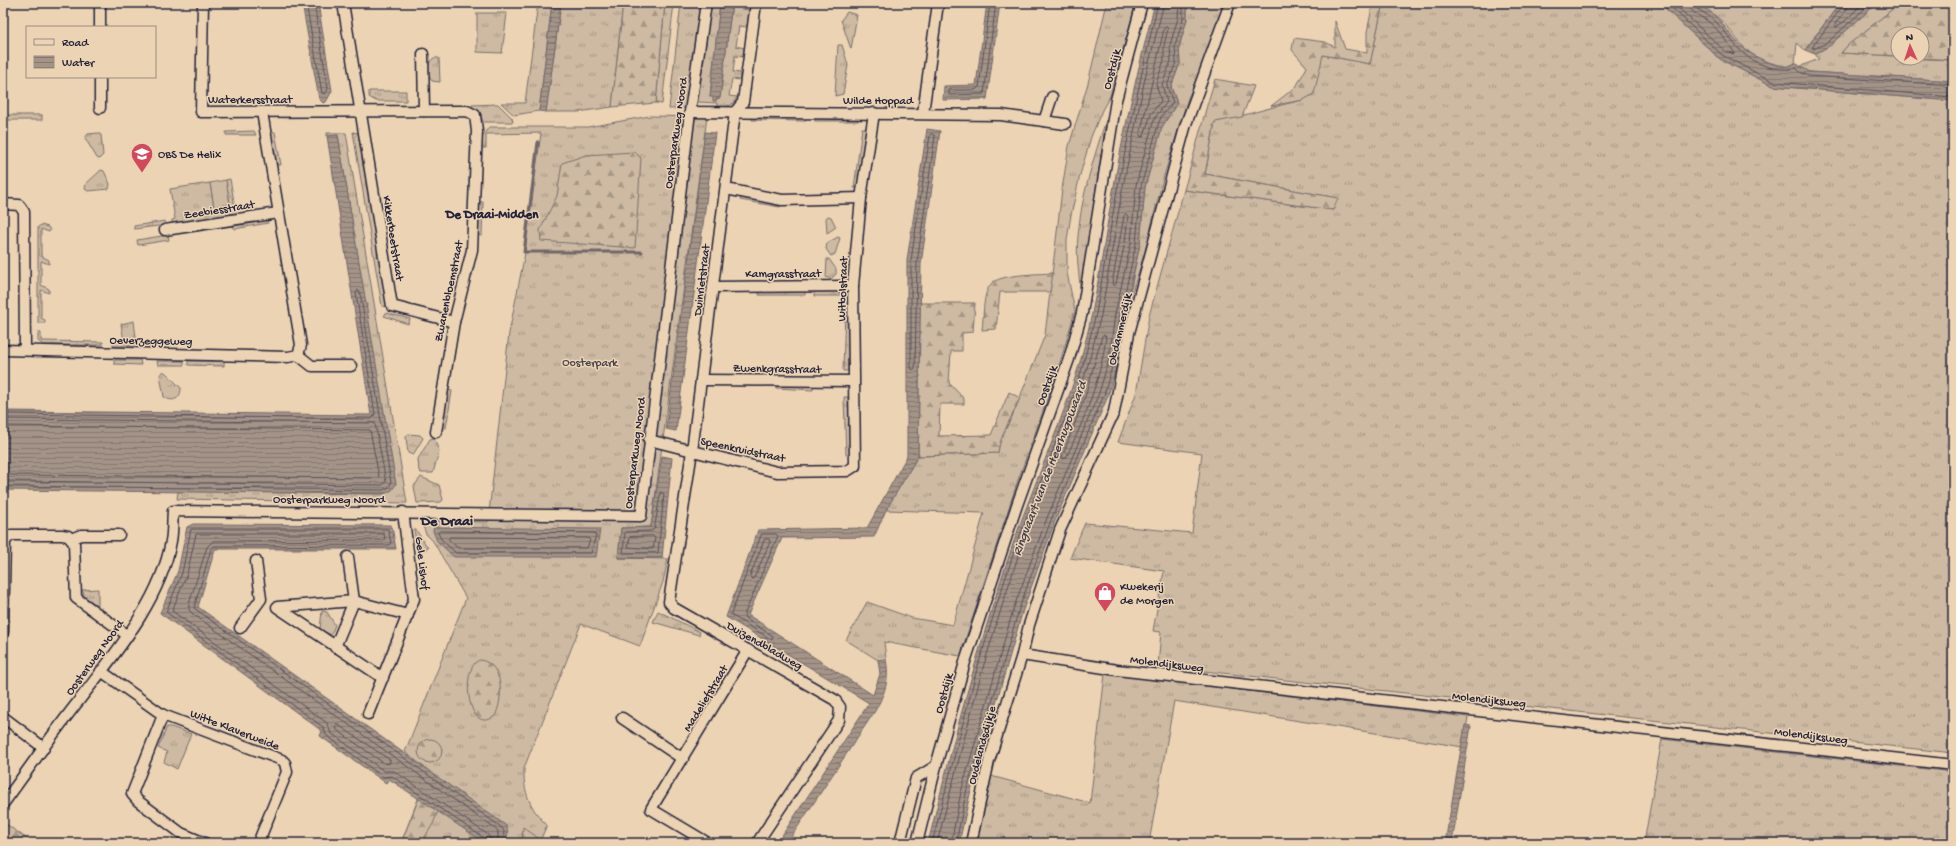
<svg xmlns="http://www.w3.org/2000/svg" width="1956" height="846" font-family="'Gochi Hand',sans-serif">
<defs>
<pattern id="grass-tufts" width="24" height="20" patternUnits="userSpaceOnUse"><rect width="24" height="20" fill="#cebaa2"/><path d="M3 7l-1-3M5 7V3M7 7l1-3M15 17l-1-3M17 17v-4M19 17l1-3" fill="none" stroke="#a79785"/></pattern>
<pattern id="forest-firs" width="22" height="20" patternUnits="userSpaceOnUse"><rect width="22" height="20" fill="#cebaa2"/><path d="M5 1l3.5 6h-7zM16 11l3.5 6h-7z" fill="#a79785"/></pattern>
<pattern id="water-rules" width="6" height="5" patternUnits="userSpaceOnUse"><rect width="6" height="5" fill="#a49488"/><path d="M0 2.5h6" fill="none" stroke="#857870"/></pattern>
</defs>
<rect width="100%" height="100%" fill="#ebd3b3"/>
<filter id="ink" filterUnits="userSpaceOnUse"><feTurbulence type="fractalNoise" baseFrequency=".025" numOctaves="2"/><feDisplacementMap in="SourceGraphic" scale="8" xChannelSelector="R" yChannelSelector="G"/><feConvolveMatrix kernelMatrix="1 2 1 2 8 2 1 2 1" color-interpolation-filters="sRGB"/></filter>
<g filter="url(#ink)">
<g fill="url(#grass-tufts)" stroke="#786e6e">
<path d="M538,3H552L539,111L514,115L501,103H525Z"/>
<path d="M561,3H623L612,107L578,112H546Z"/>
<path d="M665,3H674L662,104L656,103Z"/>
<path d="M681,3H701L686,108L669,109Z"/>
<path d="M711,3H720L710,96L714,97L716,101L717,98H720L732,3H742L741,9L749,10L747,27L739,26L736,46L744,48L743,57L735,56L733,72L740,73V80L732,79L729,96L737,97C732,107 728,107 717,106V103L698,102Z"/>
<path d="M1107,3H1136L1110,96L1102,110L1091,137L1080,175L1071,215L1067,240V273L1075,311L1058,370L1018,480L960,656L884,642L886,659L878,660L846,640L867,602L912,618L953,625L984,513L886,510L918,456L998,453L1000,440L1012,417L1045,335L1062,189L1069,146L1088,83Z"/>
<path d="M1191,3H1225L1209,51L1188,98L1163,179L1144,255L1126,311L1140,244L1145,187L1162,127L1177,103L1171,87L1180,63L1179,47L1187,19V7Z"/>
<path d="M1383,3H1662L1668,11L1720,59L1773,86L1953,101V753L1158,666L1161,632L1153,631L1164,571L1070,558L1085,523L1192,533L1202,453L1118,442L1136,394L1149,316L1184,190L1333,210L1338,198L1205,174L1215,122C1245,116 1273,106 1303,100L1323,55L1370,64Z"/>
<path d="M1695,3H1732L1735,5L1740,3H1840L1805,50L1797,43L1795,63L1787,67C1782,66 1777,64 1772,63C1744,55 1741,42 1723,22C1715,14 1705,9 1695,3Z"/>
<path d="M1877,3H1900L1848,45L1841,53L1898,56V58L1953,60V81L1810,72L1802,69L1801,66L1819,59L1815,54L1829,46Z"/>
<path d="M847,12L857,15L851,49L841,20Z"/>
<path d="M477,13H507L502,53L477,52Z"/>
<path d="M838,45H842L848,65L843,94L835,96Z"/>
<path d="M434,58H439L440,82L432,81C427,75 426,62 434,58Z"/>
<path d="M369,91H406V101H376L369,97Z"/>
<path d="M498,104L512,118L513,122H483L479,110L472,108V105Z"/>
<rect x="3" y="115" width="39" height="5"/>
<path d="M650,116L707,117L651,527L621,528L618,558L668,559L663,582L640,646L581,624L524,768C523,792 530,809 547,825L539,843H401L429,771L405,752L466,598L433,541L426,534L421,521L488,522L509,333L525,253L541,133L486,134V148H481V138L489,127H588Z"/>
<path d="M752,116L805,117V121L752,120Z"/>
<rect x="815" y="117" width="43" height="4"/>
<path d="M1106,120L1081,294C1079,275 1076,256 1078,236C1081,197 1094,157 1106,120Z"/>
<path d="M862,128H867L859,188H854Z"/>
<path d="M254,131L256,135H226V132Z"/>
<path d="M275,132L281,165H277L271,133Z"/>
<path d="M353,132L358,133L387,307L382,306Z"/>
<path d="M98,133L101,135L103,155L99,159L97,158L85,138L88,134Z"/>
<path d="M327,133H346L407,503L177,499L178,492L190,491L384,494L395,484L338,135L327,136Z"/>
<path d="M101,170L104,171L110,184L109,189L88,191L85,189L86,184Z"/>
<path d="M230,179L236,213L172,224V220L175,219L170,189L210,183L214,207L230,204L226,180Z"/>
<path d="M741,197L781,204L780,207L740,200Z"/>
<path d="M479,202H483L482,236L477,235Z"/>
<path d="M828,216L831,217L836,227L827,233L826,218Z"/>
<path d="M267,219L268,223L234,229L233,225Z"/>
<path d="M165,221L166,225L134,229V226Z"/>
<path d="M41,225L48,227L50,230L49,232L41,229V256L49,260V264L41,261V285L49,289V293L41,290V318L45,320V323H38V227Z"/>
<path d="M168,235L169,240L138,245L137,240Z"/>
<path d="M838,237L840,238L835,254L831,256L826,249L827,243Z"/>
<path d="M827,259H829L836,269V274L831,279L826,277Z"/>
<path d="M759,290L805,291V295H759Z"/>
<path d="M814,291H840L839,296H814Z"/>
<path d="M845,310H849L848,371H843Z"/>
<path d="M386,313L410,319L408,324L384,316Z"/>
<path d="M134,321L137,346H113V342L124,340L121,324Z"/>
<path d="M38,333H41V341L103,342V345H44L38,341Z"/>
<path d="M114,360H140L141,365L114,364Z"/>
<path d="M157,361H184V365H158Z"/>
<path d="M188,361H224V366L188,365Z"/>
<path d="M162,372H165L181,388C181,399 173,403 164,397L160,375Z"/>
<path d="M776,384L813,386V390L776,388Z"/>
<path d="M447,390L452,391L446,428H441Z"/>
<path d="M844,397H848L850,455H846Z"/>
<path d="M408,434L420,435L423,438L413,455L408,453L406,437Z"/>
<path d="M434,438L439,451L433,473H421L419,471L418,459L430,439Z"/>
<path d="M421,477L439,485L443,500L441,502L417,503L414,486Z"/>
<path d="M414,530H416L428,548L418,553Z"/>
<path d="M98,589V606L85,597L82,590Z"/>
<path d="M322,611L327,612L335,625L331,635L320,629Z"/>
<path d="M658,611L700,632L699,635L653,622Z"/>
<path d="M1105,674L1468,717L1463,747L1174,701L1149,843H975L991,776L1090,803Z"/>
<path d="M167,727H171L191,734L177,769L164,762L167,752L158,748Z"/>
<path d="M1662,739L1953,772V843H1644Z"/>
</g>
<g fill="url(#forest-firs)" stroke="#786e6e">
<path d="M623,3H665L656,103L612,107Z"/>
<path d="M1373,3H1383L1370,64L1323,55L1314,94L1303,100L1271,106L1296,87L1307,67L1292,50L1294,38L1325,42L1335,47V21L1345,49L1367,53V32Z"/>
<path d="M1900,3H1953V60L1922,58V34H1898V56L1841,53L1848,45Z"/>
<path d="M1215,79L1254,86L1242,117L1215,122L1205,174L1338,198L1333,210L1184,190C1195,153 1203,116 1215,79Z"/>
<path d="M634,152L641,158L635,248L541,241L540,230L557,196L562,163L586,155Z"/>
<path d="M1053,273L1050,292H1000L996,329L982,330C984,316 982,294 991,284C999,274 1039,274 1053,273Z"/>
<path d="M920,303H975L973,332L962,333V351H951L949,383L964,399V404H940L939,436L991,435L1009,392L1020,398C1014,413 998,440 998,453L918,456Z"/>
<path d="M480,660C505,664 503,700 495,716C466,738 460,664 480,660Z"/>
<circle cx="430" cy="751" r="12"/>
<path d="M419,798L438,811L433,824L421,843H401Z"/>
<path d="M3,822L33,843H3Z"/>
<path d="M523,827L545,843H522Z"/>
</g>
<path fill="#cebaa2" stroke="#786e6e" d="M226,180L230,204L214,207L210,183Z"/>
<g fill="url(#water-rules)" stroke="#706669">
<path d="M302,3H318L332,91L326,102L323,103L319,99Z"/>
<path d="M552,3H561L546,112L539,111Z"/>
<path d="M720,3H732L720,98H717L716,101H713V97H710Z"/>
<path d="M987,3H1000L987,99L943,100L944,86L976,85Z"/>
<path d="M1155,3H1191L1187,7V19L1179,47L1180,63L1171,87L1177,103L1162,127L1145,187L1140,244L1124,316L1118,361L1108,396L1055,521L1023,610L970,794L959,843H928C953,742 979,642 1013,544C1035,480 1064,419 1082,355C1097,301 1103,246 1113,191C1124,128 1139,65 1155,3Z"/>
<path d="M1662,3C1672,3 1687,0 1696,4C1721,13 1726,34 1745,49C1754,57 1784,73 1795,63L1810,72L1953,81V101L1773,86L1720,59L1668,11Z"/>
<path d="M1840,3H1877L1829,46L1815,54L1805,50Z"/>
<path d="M927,129L940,131L921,264L918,456L886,510L874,537L782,538L748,615L873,695L880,674L878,660L886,659C890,680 885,693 875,711L787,843H777L869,703L726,617L758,530L867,528L907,456V260Z"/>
<path d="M705,132L715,133L676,431L666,429Z"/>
<path d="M338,135L396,484L392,490L384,494L3,490V411L371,415L327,136Z"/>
<path d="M662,456L672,458L662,558H618L621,528L651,527Z"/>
<path d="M193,524L390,525L392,527L396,549H215L198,607L504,824C510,829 507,835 506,843H485L389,779L386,783L320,736L322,731L160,613L178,571L187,527Z"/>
<path d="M434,527L600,529L596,557H454L437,541L433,531Z"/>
<path d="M1465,725L1471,726L1452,843H1445Z"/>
</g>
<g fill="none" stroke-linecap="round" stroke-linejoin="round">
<g stroke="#56505a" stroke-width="1">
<path d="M306,3L322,93L325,94L328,89L314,3"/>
<path d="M990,3L979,87L975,90H949V95L984,94L996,3"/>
<path d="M1667,3L1722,55L1774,82L1953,97"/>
<path d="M1673,3L1725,51L1734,54V52C1726,41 1719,30 1709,22C1702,16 1689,14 1689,3"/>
<path d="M1694,3L1696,8C1704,13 1712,17 1718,24C1726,32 1732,42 1740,50C1752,64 1779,73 1796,68L1800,72L1809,76L1953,85"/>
<path d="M1843,3L1842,7L1813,46V49L1827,43L1871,3"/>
<path d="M1848,3L1847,9L1835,24L1836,27L1845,21L1863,3"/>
<path d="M1166,27L1168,29L1164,45V60L1156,84L1161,101L1151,114L1144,136L1141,137L1140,135L1164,29Z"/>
<path d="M932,134L935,136L917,263L915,368L913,370L911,368V260L930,135Z"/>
<path d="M1126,214L1128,216L1125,242L1116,284L1114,286L1112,284L1124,216Z"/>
<path d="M1104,335L1106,337C1101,379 1084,420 1066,458L1063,459L1062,457L1086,394L1102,336Z"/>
<path d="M3,414L372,419L375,414L356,293L358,290L360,292L391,483L389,487L383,490L3,486"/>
<path d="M3,419L375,423L386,482L382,485L3,481"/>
<path d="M3,426L370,430L379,477L377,478L3,475"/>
<path d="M661,492L664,494L658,553H623L625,532L651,531L654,529Z"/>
<path d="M440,531L594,533L596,535L591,553H456L441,539L438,533Z"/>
<path d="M762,534H776L778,536L744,615L746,619L773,636L772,640L731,615Z"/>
<path d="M653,536L655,538L653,549L628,547L630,537Z"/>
<path d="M450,537L588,538L590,540L587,548H458L449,540Z"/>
<path d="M765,539H769L770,542L754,578L752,579L750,577Z"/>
<path d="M337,724L390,760V763L385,764L337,730Z"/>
<path d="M486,843L484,838L392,776L383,777L326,735L323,727L166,612L182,573L191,529H388L391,543L389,545L214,546L211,549L194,608L501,827L504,831L503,843"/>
<path d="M491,843L490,838L487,834L394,771H384L331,733L327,723L172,611L187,574L196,534H384L385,539L383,540L213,541L207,547L189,604V610L193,614L498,831V843"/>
<path d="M932,843L977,669L997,604L1017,543L1076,390L1086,353L1096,314L1117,190L1141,77L1158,3"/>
<path d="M937,843L982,671L1002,606L1022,544L1080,392L1091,354L1101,315L1122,191L1145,78L1164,3"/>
<path d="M951,843L961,792L1014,607L1047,518L1099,393L1109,359L1115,314L1131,243L1136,185L1153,123L1157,115L1167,102L1162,85L1171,61L1170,45L1178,18L1179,3"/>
<path d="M956,843L966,793L1019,609L1051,520L1104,395L1114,360L1120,315L1136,244L1141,186L1158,125L1161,117L1173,102L1167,86L1176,62L1175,46L1183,19V7L1185,3"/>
</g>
<path stroke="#706669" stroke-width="3" d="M538,142L524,252H642"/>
<g stroke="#22223b" stroke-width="13">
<g id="minor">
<path d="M100,3V27"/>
<path d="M203,3L201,112L467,111L475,115L477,131L472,250L454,322L436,432"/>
<path d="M343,3L392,306L454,322"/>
<path d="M756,3L743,102L735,112L692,451L669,602L674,608L835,700L840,707L839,720L757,843"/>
<path d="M423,54L424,111"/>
<path d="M100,77V108"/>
<path d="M690,112L1001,115L1065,124"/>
<path d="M923,113L938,3"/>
<path d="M1044,121L1052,97"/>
<path d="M726,189L782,200L861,198"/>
<path d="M3,204L19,205L24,212L25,350"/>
<path d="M165,230L278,213"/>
<path d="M713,287L853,286"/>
<path d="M3,350L288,357L298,355L301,345L262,112"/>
<path d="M298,355L312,366H351"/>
<path d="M701,380L853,381"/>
<path d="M649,440L777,472L847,471L855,466L853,286L861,198L874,113"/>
<path d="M71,539L81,535H119"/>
<path d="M240,628L261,599L256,561"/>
<path d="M3,632L5,541L11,535H62L68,536L74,543L76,598L127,635"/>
<path d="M335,647L354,601L348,557"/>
<path d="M1022,655L1117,670L1953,765"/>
<path d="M101,671L163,715L282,760L285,763L287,772L258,843"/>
<path d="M383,678L277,607L354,601L408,615"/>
<path d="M368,714L414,599L403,512"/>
<path d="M163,715L132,794L138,801L181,833L205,843"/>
<path d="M3,717L44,748"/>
<path d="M622,718L683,759"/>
<path d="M3,804C28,770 51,736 77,703C113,656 161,601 171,541C173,531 172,521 173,511L641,516L690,112L706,3"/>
<path d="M708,843L651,809L748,650"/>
<path d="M900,843L916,778L936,766"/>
<path d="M917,843L936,766L965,662L1017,505L1069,359L1082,313L1116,100L1142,3"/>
<path d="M971,843L989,761L1022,655L1029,625L1060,530L1114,412L1129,333L1186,124L1230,3"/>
</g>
</g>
<use href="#minor" stroke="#ebd3b3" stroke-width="10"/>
</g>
</g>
<defs>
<g id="school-pin" transform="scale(1.15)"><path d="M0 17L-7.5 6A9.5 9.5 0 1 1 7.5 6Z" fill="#d1495b" stroke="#ebd3b3"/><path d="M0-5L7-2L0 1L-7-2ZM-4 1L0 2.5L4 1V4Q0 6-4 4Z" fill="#fff"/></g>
<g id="shop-pin" transform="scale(1.15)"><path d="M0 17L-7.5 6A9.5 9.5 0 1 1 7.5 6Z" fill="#d1495b" stroke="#ebd3b3"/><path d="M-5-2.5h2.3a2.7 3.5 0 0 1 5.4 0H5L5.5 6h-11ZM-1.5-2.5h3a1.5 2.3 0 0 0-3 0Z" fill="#fff"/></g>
</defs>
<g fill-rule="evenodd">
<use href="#school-pin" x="142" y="154"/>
<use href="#shop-pin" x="1105" y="593"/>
</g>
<g text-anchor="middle" stroke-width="3" stroke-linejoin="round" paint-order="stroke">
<g font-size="12" fill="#22223b" stroke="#ebd3b3">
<text transform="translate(1111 69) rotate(-75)" y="4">Oostdijk</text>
<text x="250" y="103">Waterkersstraat</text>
<text x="878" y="104">Wilde Hoppad</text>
<text transform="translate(675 133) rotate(-82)" y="4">Oosterparkweg Noord</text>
<text transform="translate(219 209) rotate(-9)" y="4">Zeebiesstraat</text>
<text transform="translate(394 238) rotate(81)" y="4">Kikkerbeetstraat</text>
<text x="783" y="277">Kamgrasstraat</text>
<text transform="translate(701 280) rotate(-83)" y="4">Duinrietstraat</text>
<text transform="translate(842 289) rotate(-88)" y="4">Witbolstraat</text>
<text transform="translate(448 291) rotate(-78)" y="4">Zwanenbloemstraat</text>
<text transform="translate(1119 329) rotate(-77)" y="4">Obdammerdijk</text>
<text transform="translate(151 340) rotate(1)" y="4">Oeverzeggeweg</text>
<text transform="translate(777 368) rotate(1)" y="4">Zwenkgrasstraat</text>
<text transform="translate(1046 385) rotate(-70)" y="4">Oostdijk</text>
<text transform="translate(743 449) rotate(12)" y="4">Speenkruidstraat</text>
<text transform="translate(634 453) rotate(-83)" y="4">Oosterparkweg Noord</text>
<text x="329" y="503">Oosterparkweg Noord</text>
<text transform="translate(423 563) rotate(83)" y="4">Gele Lishof</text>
<text transform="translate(765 645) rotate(30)" y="4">Duizendbladweg</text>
<text transform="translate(94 657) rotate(-54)" y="4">Oosterweg Noord</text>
<text transform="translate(1167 663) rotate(7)" y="4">Molendijksweg</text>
<text transform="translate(943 693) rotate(-74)" y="4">Oostdijk</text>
<text transform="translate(705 698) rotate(-59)" y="4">Madeliefstraat</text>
<text transform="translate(1489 699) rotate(6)" y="4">Molendijksweg</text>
<text transform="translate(235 729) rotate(21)" y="4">Witte Klaverweide</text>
<text transform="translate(1811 735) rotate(7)" y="4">Molendijksweg</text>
<text transform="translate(981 745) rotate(-75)" y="4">Oudelandsdijkje</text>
</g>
<g font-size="12" fill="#22223b" stroke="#ebd3b3" text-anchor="start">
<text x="158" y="158">OBS De Helix</text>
<text x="1120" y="590">Kwekerij<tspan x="1120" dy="14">de Morgen</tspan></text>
</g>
<g font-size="12" fill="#444050" stroke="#ebd3b3">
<text x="590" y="366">Oosterpark</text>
</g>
<g font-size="13" font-weight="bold" fill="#22223b" stroke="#ebd3b3">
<text x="492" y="218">De Draai-Midden</text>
</g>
<g font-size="13" font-style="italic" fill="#423e4e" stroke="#ebd3b3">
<text transform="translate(1048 468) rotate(-69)" y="5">Ringvaart van de Heerhugowaard</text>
</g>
<g font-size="14" font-weight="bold" fill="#22223b" stroke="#ebd3b3">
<text x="447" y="525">De Draai</text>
</g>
</g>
<rect width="1956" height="846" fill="none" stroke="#ebd3b3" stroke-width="16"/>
<rect x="8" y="8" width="1940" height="830" fill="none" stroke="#22223b" stroke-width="1.5" filter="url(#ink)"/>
<rect x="26" y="26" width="130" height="52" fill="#ebd3b3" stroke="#9b8c83"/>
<rect x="34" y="39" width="20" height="6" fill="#ebd3b3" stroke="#9b8c83"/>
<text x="62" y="46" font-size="12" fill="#22223b">Road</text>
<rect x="34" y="56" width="20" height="12" fill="url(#water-rules)" stroke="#9b8c83"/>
<text x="62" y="66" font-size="12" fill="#22223b">Water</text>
<g transform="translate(1910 46) rotate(357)"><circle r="19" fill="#ebd3b3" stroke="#9b8c83"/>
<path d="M0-3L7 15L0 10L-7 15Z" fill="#d1495b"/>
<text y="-6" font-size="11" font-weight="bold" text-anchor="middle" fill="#22223b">N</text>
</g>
</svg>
